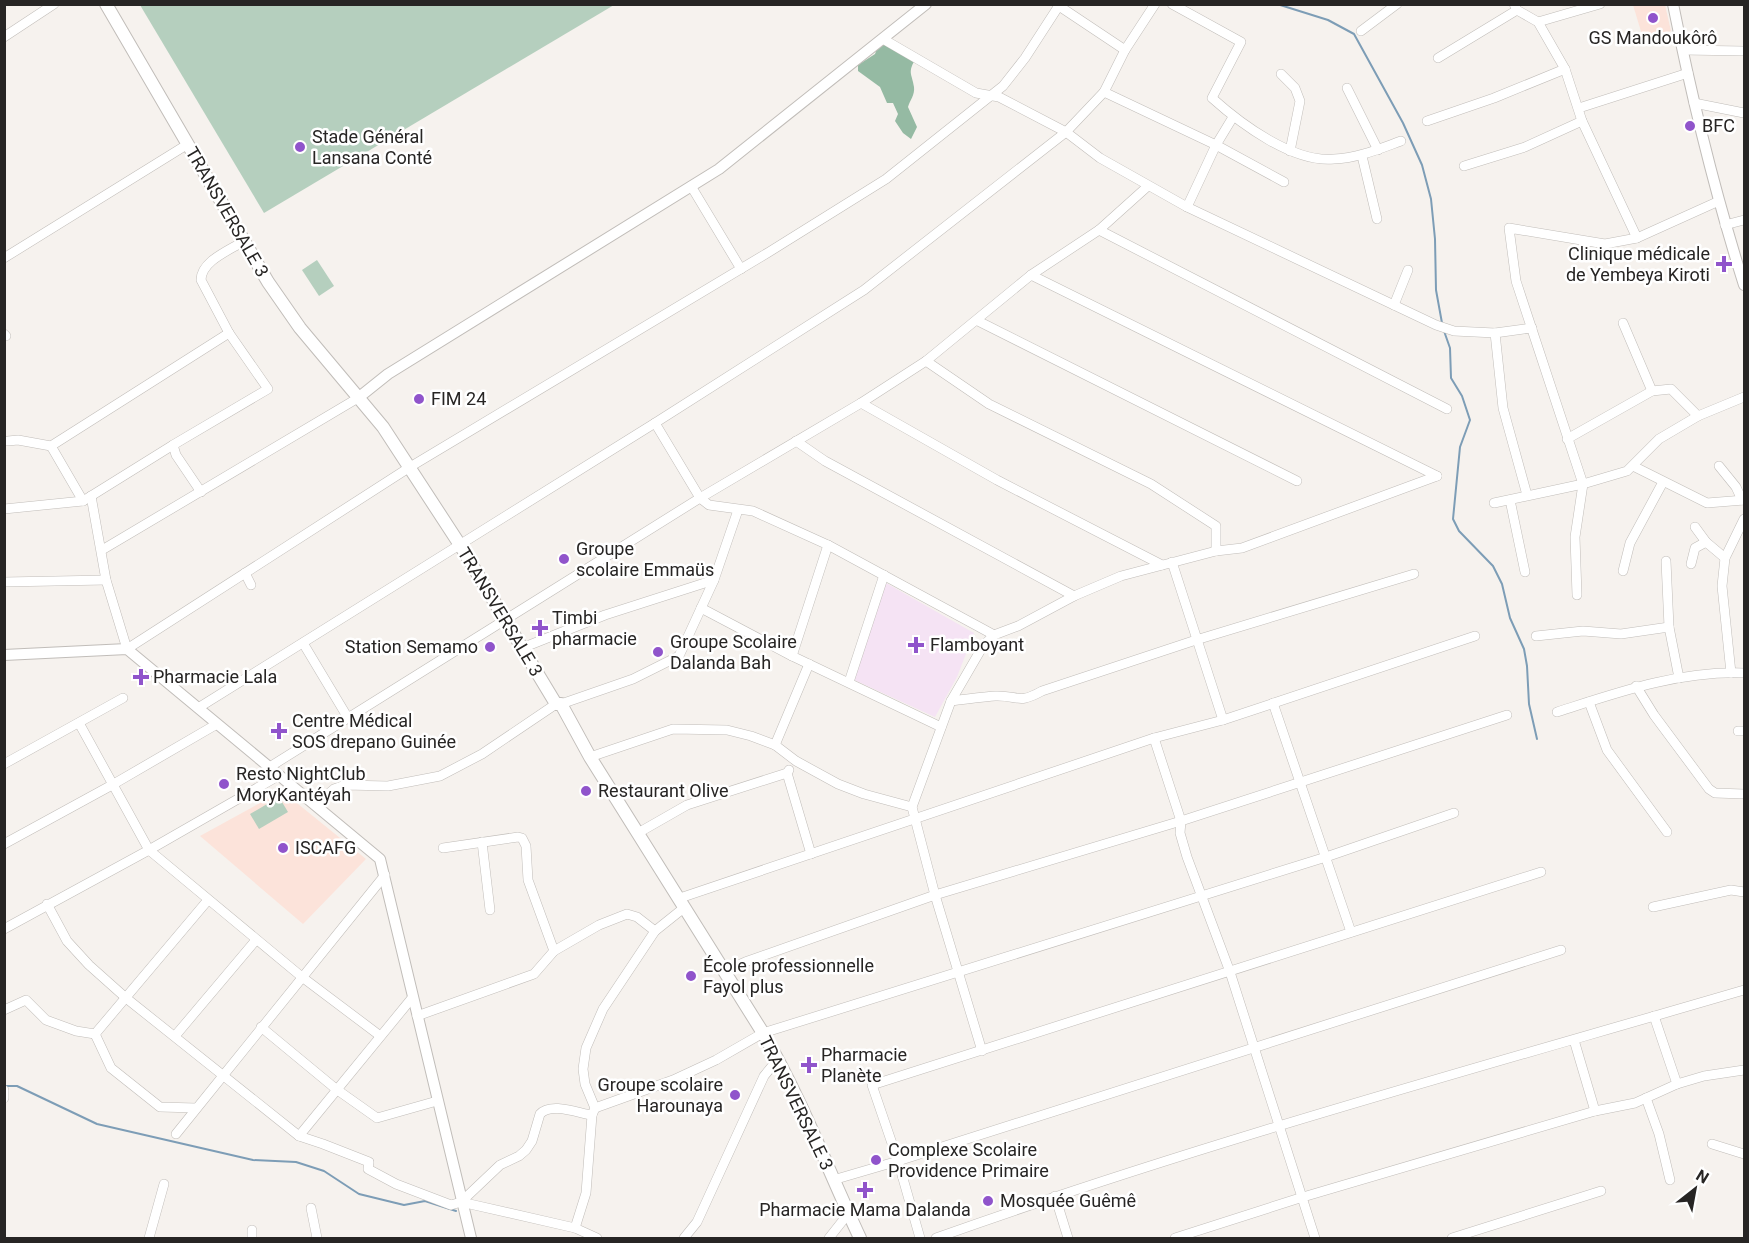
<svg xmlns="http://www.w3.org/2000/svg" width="1749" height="1243" font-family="Roboto,sans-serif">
<rect width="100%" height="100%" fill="#f6f2ee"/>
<g fill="#fce3da">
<path d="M1633,5H1665L1671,31L1643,38Z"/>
<path d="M282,791L366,859L303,924L200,836Z"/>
</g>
<path fill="#f5e3f4" d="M886,583L974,633L957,677L935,717L852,679Z"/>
<g fill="#b5cfbe">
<path d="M140,5H614L264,213Z"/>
<path d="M317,260L334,286L319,296L302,270Z"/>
<path d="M279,797L288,812L259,829L250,814Z"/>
</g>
<path fill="#95baa3" d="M890,42L916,58C907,73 912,73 914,87C915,95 910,100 908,107L917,127L911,139L903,133L895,121L898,114L893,103H887L880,87L858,71V65L875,54L878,46Z"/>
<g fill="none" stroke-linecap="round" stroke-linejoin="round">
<g stroke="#7d9db6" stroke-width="2">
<path d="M1277,4L1328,20L1354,34L1403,123L1422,165L1431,199L1435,239L1436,290L1442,323"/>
<path d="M1444,331L1450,348L1451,378L1462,396L1470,420L1460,447L1453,519L1459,531L1493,566L1502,584L1510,618L1524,649L1527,666L1529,704L1537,739"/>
<path d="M4,1086H17L97,1124L253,1160L296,1162L324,1171L359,1194L404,1205L425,1201L456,1211"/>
</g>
<g stroke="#c1bdb9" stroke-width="10">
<g id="minor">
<path d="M1172,4L1241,42L1212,98C1241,124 1293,163 1334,159C1358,158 1379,149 1401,141"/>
<path d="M1514,4L1517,10L1538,22L1565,69L1582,121L1637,238"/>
<path d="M1059,6L1125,50"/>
<path d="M1538,22L1600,4"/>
<path d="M1361,31L1397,4"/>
<path d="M4,37L54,4"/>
<path d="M883,39L976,93L999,97L1066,132L1100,158L1187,207L1436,325L1454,331L1495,333"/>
<path d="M1683,50L1744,51"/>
<path d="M1438,58L1517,10"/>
<path d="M1281,74L1295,88L1300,101L1290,151"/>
<path d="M1347,88L1378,150"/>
<path d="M1104,92L1216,145L1284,182"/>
<path d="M1694,103L1744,113"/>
<path d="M1579,108L1688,73"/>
<path d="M1427,121L1494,98L1565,69"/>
<path d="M1362,156L1377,219"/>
<path d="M1464,166L1525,147L1582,121"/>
<path d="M691,186L741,269"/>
<path d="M1187,207L1216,145L1233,117"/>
<path d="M1725,225L1744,220"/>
<path d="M1099,230L1447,409"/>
<path d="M4,258L188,144"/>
<path d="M1031,275L1437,476"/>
<path d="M1394,305L1408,270"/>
<path d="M978,321L1297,481"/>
<path d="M1623,323L1652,391"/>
<path d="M4,334L6,336"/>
<path d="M926,361L989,404L1151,484L1216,526V551"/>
<path d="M861,403L997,480L1162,565"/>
<path d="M655,423L700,498L709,505L753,511L828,545L994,635"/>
<path d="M1567,439L1652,391L1671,389L1698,416"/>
<path d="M8,441L18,440L51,446L229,333"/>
<path d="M796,441L825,461L1074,596"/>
<path d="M173,445L176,455L201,492"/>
<path d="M51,446L83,501"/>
<path d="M1633,466L1707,503L1744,500"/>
<path d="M1719,466L1736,487L1742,500"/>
<path d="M1527,495L1503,408L1495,333L1532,328"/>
<path d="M91,496L106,580L127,649L410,467L769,252L886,179L1003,86L1025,58L1060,4"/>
<path d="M1510,500L1525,572"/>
<path d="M1494,503L1583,484L1627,471L1659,439L1698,416L1744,397"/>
<path d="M4,509L83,501L173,445L268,389L229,333L201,280C201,261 230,250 244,241"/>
<path d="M1695,527L1706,542L1725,558"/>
<path d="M102,550L358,398"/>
<path d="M1666,561L1669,627"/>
<path d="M1172,562L1223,720"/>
<path d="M1691,564L1695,548L1706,542"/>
<path d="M1623,571L1630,543L1663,482"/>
<path d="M245,573L251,585"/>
<path d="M4,582L106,580"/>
<path d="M1577,595L1575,537L1583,484L1516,281L1509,228L1605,244L1637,238L1719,201"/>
<path d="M701,608L792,656L941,727"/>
<path d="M1536,636L1583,631L1621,634L1669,627L1679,678"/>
<path d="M303,643L348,718"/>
<path d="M522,648L605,615L714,580"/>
<path d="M792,656L828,545"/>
<path d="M1731,673L1722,586L1725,558L1744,519"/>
<path d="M849,682L884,575"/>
<path d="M1636,686L1654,715L1709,789L1715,793L1744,794"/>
<path d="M951,701C966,699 981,697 995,696C1019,695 1017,705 1042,691L1196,640L1414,574"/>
<path d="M1589,702L1607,750L1667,832"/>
<path d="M1273,703L1351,932"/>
<path d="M561,704L633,679L679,656L714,580L738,510"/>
<path d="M198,708L655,423L864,290L1066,132L1104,92L1125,50L1155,4"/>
<path d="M1557,712C1619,692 1678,671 1744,673"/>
<path d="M79,723L149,850L302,977L379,1035"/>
<path d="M1738,731H1744"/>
<path d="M1154,738L1181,821L1180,833L1187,857L1230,972L1315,1238"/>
<path d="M775,745L809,664"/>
<path d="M590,757L673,729L727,730L751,736L775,745L796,761L838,784L864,794L912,807"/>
<path d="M4,764L123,698"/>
<path d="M268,768L700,498L861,403L926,361L1031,275L1099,230L1148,186"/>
<path d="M789,770L787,773L811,854"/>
<path d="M315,805L334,789L345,785L388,786L440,776L482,754L556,704"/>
<path d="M638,833L687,805L787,773"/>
<path d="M482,842L490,910"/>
<path d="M4,844L112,785L217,724"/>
<path d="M443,848L518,837L522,838L526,846L528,880L554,951"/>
<path d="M680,898L1154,738L1223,720L1475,636"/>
<path d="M47,904L67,941L89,965L126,998L299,1136L323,1144L369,1162L368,1169L396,1184L451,1205L461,1202L575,1228L597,1238"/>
<path d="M1653,907L1731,890L1744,892"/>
<path d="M4,929L149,850L278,776"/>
<path d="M725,971L745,962L935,895L1181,821L1507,715"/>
<path d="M4,1010L26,1000L46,1020L76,1031L95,1034"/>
<path d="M417,1016L534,974L554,951L599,925L627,914L637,917L655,931"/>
<path d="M1654,1016L1677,1084"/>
<path d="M261,1027L336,1089L377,1118L437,1101"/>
<path d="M95,1034L208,900"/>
<path d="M95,1034L111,1068L160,1107L196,1108"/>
<path d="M175,1036L256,940"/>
<path d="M1574,1040L1595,1111"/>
<path d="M982,1051L935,895L912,807L951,701L983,646L994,635L1018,626L1074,596L1121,576L1216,551L1242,548L1437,476"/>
<path d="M4,1090V1098"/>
<path d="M1646,1098L1659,1134L1670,1180"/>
<path d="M595,1108L673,1080L716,1060L763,1033L1326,857L1454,813"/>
<path d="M176,1134L385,875"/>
<path d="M299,1136L412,998"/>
<path d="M1712,1144L1744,1154"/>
<path d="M833,1180L898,1161L1561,950"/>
<path d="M1055,1196L1068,1238"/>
<path d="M461,1202L500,1165L519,1156L526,1150L532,1141L540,1114C551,1102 578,1113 592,1115"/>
<path d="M311,1208L317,1238"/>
<path d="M575,1228L586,1193L592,1115L595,1108L585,1084L583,1069L586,1048L603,1009L655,931L685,907"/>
<path d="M149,1238L164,1184"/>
<path d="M252,1238V1230"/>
<path d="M684,1238L697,1222L764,1076L778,1059"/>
<path d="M829,1238L848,1214"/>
<path d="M920,1238L898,1161L872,1085L1541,872"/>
<path d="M936,1238C1202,1143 1474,1069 1744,990"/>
<path d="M1175,1238L1303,1197L1595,1111L1635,1103L1677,1084L1704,1076L1744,1070"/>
<path d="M1452,1238L1601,1191"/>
</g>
</g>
<g stroke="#c1bdb9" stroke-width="12">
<g id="tertiary">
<path d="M1673,4C1692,99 1715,193 1744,285"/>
<path d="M358,398L388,374L719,169L926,4"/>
<path d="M4,655L127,649L380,859L471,1238"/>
</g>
</g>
<g stroke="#c1bdb9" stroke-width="14">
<path id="secondary" d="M106,4L268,282L300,328L383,427L460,545L556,704H561L590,757L763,1033C801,1098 828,1170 860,1238"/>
</g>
<use href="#minor" stroke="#fff" stroke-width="9"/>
<use href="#tertiary" stroke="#fff" stroke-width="10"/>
<use href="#secondary" stroke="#fff" stroke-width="12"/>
</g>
<g fill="#9054cb" stroke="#fff" stroke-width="2">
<circle cx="1653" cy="18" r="6"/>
<circle cx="1690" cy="126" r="6"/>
<circle cx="300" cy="147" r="6"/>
<path d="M1721 255h6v6h6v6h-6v6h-6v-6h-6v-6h6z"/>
<circle cx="419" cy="399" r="6"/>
<circle cx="564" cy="559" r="6"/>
<path d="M537 619h6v6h6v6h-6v6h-6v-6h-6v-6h6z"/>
<path d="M913 636h6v6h6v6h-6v6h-6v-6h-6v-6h6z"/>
<circle cx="490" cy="647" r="6"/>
<circle cx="658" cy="652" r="6"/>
<path d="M138 668h6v6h6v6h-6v6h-6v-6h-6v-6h6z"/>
<path d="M276 722h6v6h6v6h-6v6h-6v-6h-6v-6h6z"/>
<circle cx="224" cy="784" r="6"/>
<circle cx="586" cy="791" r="6"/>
<circle cx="283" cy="848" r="6"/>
<circle cx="691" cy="976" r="6"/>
<path d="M806 1056h6v6h6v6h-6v6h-6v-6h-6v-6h6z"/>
<circle cx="735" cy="1095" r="6"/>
<circle cx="876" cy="1160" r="6"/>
<path d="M862 1181h6v6h6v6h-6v6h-6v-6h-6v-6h6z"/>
<circle cx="988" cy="1201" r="6"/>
</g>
<g text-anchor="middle" stroke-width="5" stroke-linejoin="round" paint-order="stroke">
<g font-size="18" fill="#272524" stroke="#fff" text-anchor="start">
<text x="1653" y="44" text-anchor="middle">GS Mandoukôrô</text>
<text x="1702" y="132">BFC</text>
<text x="312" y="143">Stade Général<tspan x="312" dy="21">Lansana Conté</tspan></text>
<text x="1710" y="260" text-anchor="end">Clinique médicale<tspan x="1710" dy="21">de Yembeya Kiroti</tspan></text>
<text x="431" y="405">FIM 24</text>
<text x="576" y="555">Groupe<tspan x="576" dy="21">scolaire Emmaüs</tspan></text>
<text x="552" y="624">Timbi<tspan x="552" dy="21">pharmacie</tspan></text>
<text x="670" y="648">Groupe Scolaire<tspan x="670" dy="21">Dalanda Bah</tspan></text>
<text x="930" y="651">Flamboyant</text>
<text x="478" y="653" text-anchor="end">Station Semamo</text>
<text x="153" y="683">Pharmacie Lala</text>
<text x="292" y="727">Centre Médical<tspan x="292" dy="21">SOS drepano Guinée</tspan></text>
<text x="236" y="780">Resto NightClub<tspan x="236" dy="21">MoryKantéyah</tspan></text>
<text x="598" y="797">Restaurant Olive</text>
<text x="295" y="854">ISCAFG</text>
<text x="703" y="972">École professionnelle<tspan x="703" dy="21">Fayol plus</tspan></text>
<text x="821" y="1061">Pharmacie<tspan x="821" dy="21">Planète</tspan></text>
<text x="723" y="1091" text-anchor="end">Groupe scolaire<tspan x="723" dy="21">Harounaya</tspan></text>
<text x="888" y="1156">Complexe Scolaire<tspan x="888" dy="21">Providence Primaire</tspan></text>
<text x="1000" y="1207">Mosquée Guêmê</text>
<text x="865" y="1216" text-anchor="middle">Pharmacie Mama Dalanda</text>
</g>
<g font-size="18" fill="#272524" stroke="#fff">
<text transform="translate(227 212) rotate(60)" y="6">TRANSVERSALE 3</text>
<text transform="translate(500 612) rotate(59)" y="6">TRANSVERSALE 3</text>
<text transform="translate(796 1103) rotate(64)" y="6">TRANSVERSALE 3</text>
</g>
</g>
<rect width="1749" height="1243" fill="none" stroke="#272524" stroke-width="12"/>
<g transform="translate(1695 1189) rotate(31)" stroke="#ffffff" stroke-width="4.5" paint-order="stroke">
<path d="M0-4.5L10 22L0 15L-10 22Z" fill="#272524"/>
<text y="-9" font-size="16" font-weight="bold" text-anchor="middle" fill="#272524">N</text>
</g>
</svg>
